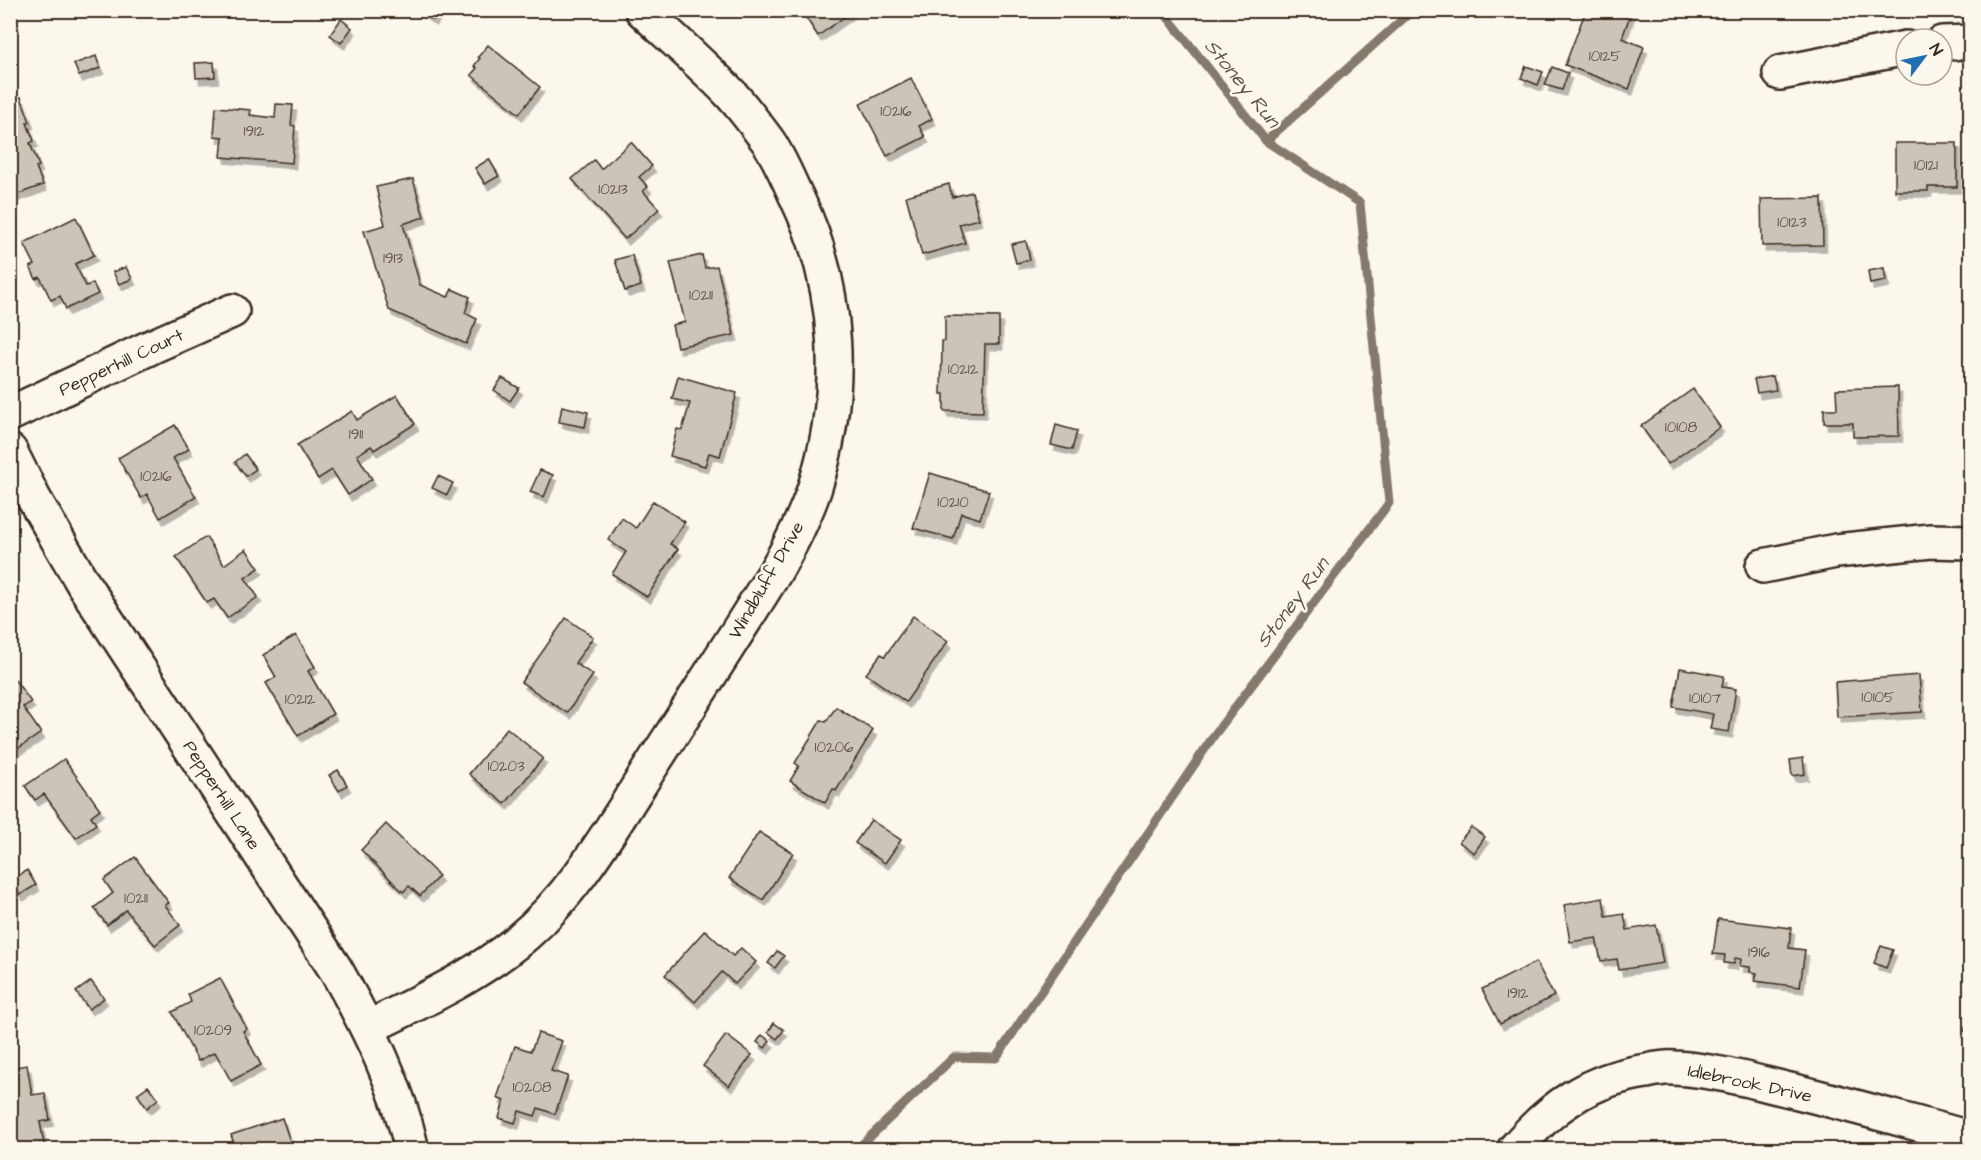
<svg xmlns="http://www.w3.org/2000/svg" width="1981" height="1160" font-family="'Architects Daughter',sans-serif">
<defs>
<filter id="shadow"><feDropShadow dx="3.5" dy="6" stdDeviation="0" flood-color="#0004"/></filter>
</defs>
<rect width="100%" height="100%" fill="#fbf7ec"/>
<filter id="ink" filterUnits="userSpaceOnUse"><feTurbulence type="fractalNoise" baseFrequency=".0167" numOctaves="2"/><feDisplacementMap in="SourceGraphic" scale="12" xChannelSelector="R" yChannelSelector="G"/><feConvolveMatrix kernelMatrix="1 2 1 2 8 2 1 2 1" color-interpolation-filters="sRGB"/></filter>
<g filter="url(#ink)">
<g fill="none" stroke-linecap="round" stroke-linejoin="round">
<g stroke="#85796d" stroke-width="9">
<path d="M1266,141L1413,10"/>
<path d="M856,1150L954,1057L996,1058L1215,734L1389,503L1360,203L1266,141L1162,10"/>
</g>
</g>
<g fill="#ccc4b9" stroke="#3b2a1e" stroke-width="1.5" filter="url(#shadow)">
<path d="M419,10H439L433,20Z"/>
<path d="M801,10H850L851,12L818,36Z"/>
<path d="M1586,10H1632L1622,38L1644,47L1629,89L1565,65Z"/>
<path d="M341,19L352,28L341,43L330,35Z"/>
<path d="M488,45L540,87L519,114L471,75L477,68L474,66L480,58L478,57Z"/>
<path d="M96,56L100,68L79,76L74,64Z"/>
<path d="M214,62L215,77L196,78L195,63Z"/>
<path d="M1526,66L1543,72L1538,85L1521,78Z"/>
<path d="M1552,67L1568,73L1562,90L1545,85Z"/>
<path d="M911,78L932,119L919,126L925,137L887,156L860,104Z"/>
<path d="M21,97L30,122L27,123L34,141L30,143L39,166L36,167L43,185L10,197V100Z"/>
<path d="M276,104L293,105L291,125L295,126L292,163L221,157L223,137L214,136L216,107L251,110L250,115L275,118Z"/>
<path d="M631,142L652,166L639,177L648,187L643,191L659,209L625,239L572,179L594,160L601,169Z"/>
<path d="M1895,143H1957V187H1928V191H1895Z"/>
<path d="M489,159L499,176L485,184L475,168Z"/>
<path d="M413,179L424,217L403,224L420,285L448,297L452,289L470,297L465,313L477,319L466,344L389,310L364,231L385,225L376,187Z"/>
<path d="M949,184L952,197L972,192L979,219L959,224L965,243L922,255L906,196Z"/>
<path d="M1822,198L1823,245L1762,246L1761,199Z"/>
<path d="M76,217L94,255L75,264L86,286L93,283L98,294L66,309L60,296L51,300L40,277L36,279L30,267L35,265L24,243Z"/>
<path d="M1026,241L1030,260L1016,263L1011,244Z"/>
<path d="M632,255L641,286L625,291L615,260Z"/>
<path d="M702,255L705,268L717,266L734,335L677,347L672,325L685,322L670,262Z"/>
<path d="M126,267L132,279L119,284L113,272Z"/>
<path d="M1884,268L1886,281L1870,284L1868,271Z"/>
<path d="M945,316L999,317V344H985L983,412L944,411V394H941L942,341H945Z"/>
<path d="M678,376L737,393L720,456L709,453L705,466L670,456L677,429L682,430L690,403L672,399Z"/>
<path d="M1773,376L1776,390L1757,393L1754,379Z"/>
<path d="M502,378L519,388L510,401L494,390Z"/>
<path d="M1898,387L1899,436L1853,437V423H1824V409H1837L1836,389Z"/>
<path d="M1693,389L1720,427L1668,464L1641,426Z"/>
<path d="M397,395L415,424L374,450L371,446L357,455L372,479L348,495L332,470L318,479L297,445L352,411L357,420Z"/>
<path d="M562,406L588,412L585,427L559,422Z"/>
<path d="M175,425L189,449L173,458L196,497L160,518L147,494L141,498L118,458Z"/>
<path d="M1056,425L1077,431L1072,450L1051,445Z"/>
<path d="M245,454L256,469L246,476L235,462Z"/>
<path d="M540,470L553,475L544,497L530,492Z"/>
<path d="M930,473L989,491L980,519L961,513L953,539L913,528Z"/>
<path d="M438,476L453,483L447,495L432,488Z"/>
<path d="M653,501L685,522L670,544L678,549L647,597L612,574L626,552L608,540L622,518L636,528Z"/>
<path d="M206,537L224,565L246,549L259,568L245,578L258,597L227,618L214,599L207,603L176,557Z"/>
<path d="M913,616L948,641L906,702L866,674L881,654L885,656Z"/>
<path d="M566,618L593,637L575,663L593,675L567,713L521,682Z"/>
<path d="M296,635L315,667L308,671L333,714L298,736L266,683L276,677L263,655Z"/>
<path d="M1969,661H1970V691H1966Z"/>
<path d="M1680,668L1724,676L1722,687L1736,689L1729,732L1710,729L1713,714L1673,707Z"/>
<path d="M10,673L31,702L23,707L41,733L11,753Z"/>
<path d="M1919,675L1922,712L1837,717L1835,682Z"/>
<path d="M836,707L873,730L836,791L833,789L825,803L790,781L799,766L795,763L821,720L826,722Z"/>
<path d="M507,728L543,758L505,804L469,774Z"/>
<path d="M1803,758L1805,774L1792,776L1790,760Z"/>
<path d="M64,759L100,809L91,816L96,824L76,838L44,794L35,800L25,786Z"/>
<path d="M338,770L347,785L339,791L329,775Z"/>
<path d="M871,820L901,840L885,863L855,843Z"/>
<path d="M386,824L439,876L420,896L409,886L403,892L361,850Z"/>
<path d="M1471,827L1485,837L1474,853L1459,842Z"/>
<path d="M759,832L793,853L763,900L729,878Z"/>
<path d="M135,857L169,903L165,905L180,925L155,945L126,910L107,925L94,908L113,893L104,880Z"/>
<path d="M27,870L36,885L20,895L11,880Z"/>
<path d="M1603,898L1606,917L1624,914L1627,930L1656,925L1663,963L1619,970L1617,959L1601,961L1596,938L1570,942L1564,905Z"/>
<path d="M1718,919L1791,928L1789,948L1805,950L1800,987L1755,981L1757,973L1750,972V967L1740,966L1741,959L1735,958L1734,964L1724,963L1725,955L1713,954Z"/>
<path d="M705,930L733,956L741,948L756,962L735,984L722,972L695,1002L665,975Z"/>
<path d="M1881,946L1893,950L1886,968L1874,963Z"/>
<path d="M777,951L784,956L775,968L768,963Z"/>
<path d="M1536,962L1554,996L1500,1024L1482,989Z"/>
<path d="M220,978L247,1029L243,1031L261,1065L231,1081L215,1052L198,1061L172,1012L191,1002L188,994Z"/>
<path d="M91,981L104,998L89,1009L76,992Z"/>
<path d="M1970,1015V1034L1964,1031Z"/>
<path d="M774,1023L784,1030L777,1039L768,1032Z"/>
<path d="M538,1033L562,1041L551,1071L568,1076L555,1114L538,1108L535,1116L519,1111L515,1123L499,1118L504,1101L497,1098L515,1046L531,1051Z"/>
<path d="M726,1035L752,1055L729,1086L703,1066Z"/>
<path d="M762,1035L770,1041L765,1048L757,1042Z"/>
<path d="M27,1065L32,1095L45,1093L50,1120L40,1122L45,1150H10V1068Z"/>
<path d="M148,1086L158,1099L147,1108L137,1094Z"/>
<path d="M282,1118L293,1150H236L231,1135Z"/>
<path d="M1339,1145L1359,1150H1338Z"/>
</g>
<g fill="none" stroke-linecap="round" stroke-linejoin="round">
<g stroke="#3b2a1e" stroke-width="38">
<g id="minor">
<path d="M1942,43L1970,42"/>
<path d="M1780,73L1906,48"/>
<path d="M10,414L151,347L232,311"/>
<path d="M10,451L33,497L84,585L336,970C368,1027 398,1086 412,1150"/>
<path d="M1763,566L1836,551L1931,541L1970,542"/>
<path d="M368,1028C419,1002 473,978 518,941C574,895 611,829 650,768C692,703 734,638 775,572C790,546 804,519 814,490C845,394 841,289 797,198C788,179 780,159 768,141C755,124 741,104 725,88C698,61 670,36 642,10"/>
<path d="M1514,1150C1551,1106 1590,1079 1647,1071C1656,1069 1665,1067 1674,1068C1714,1070 1752,1081 1790,1090C1851,1105 1910,1122 1970,1138"/>
</g>
</g>
<use href="#minor" stroke="#fbf7ec" stroke-width="33"/>
</g>
</g>
<g text-anchor="middle" stroke-width="5" stroke-linejoin="round" paint-order="stroke">
<g font-size="15" fill="#5f5045">
<text x="1605" y="61">10125</text>
<text x="896" y="116">10216</text>
<text x="254" y="136">1912</text>
<text x="1926" y="170">10121</text>
<text x="613" y="194">10213</text>
<text x="1792" y="227">10123</text>
<text x="393" y="263">1913</text>
<text x="701" y="300">10211</text>
<text x="963" y="374">10212</text>
<text x="1681" y="432">10108</text>
<text x="356" y="439">1911</text>
<text x="156" y="481">10216</text>
<text x="953" y="507">10210</text>
<text x="1878" y="702">10105</text>
<text x="1705" y="703">10107</text>
<text x="300" y="704">10212</text>
<text x="834" y="752">10206</text>
<text x="506" y="771">10203</text>
<text x="136" y="903">10211</text>
<text x="1759" y="957">1916</text>
<text x="1518" y="998">1912</text>
<text x="213" y="1035">10209</text>
<text x="532" y="1092">10208</text>
</g>
<g font-size="18" fill="#3b2a1e" stroke="#fbf7ec">
<text transform="translate(121 362) rotate(-25)" y="6">Pepperhill Court</text>
<text transform="translate(766 580) rotate(-60)" y="6">Windbluff Drive</text>
<text transform="translate(222 795) rotate(57)" y="6">Pepperhill Lane</text>
<text transform="translate(1750 1083) rotate(12)" y="6">Idlebrook Drive</text>
</g>
<g font-size="20" font-style="italic" fill="#605246" stroke="#fbf7ec">
<text transform="translate(1243 83) rotate(51)" y="7">Stoney Run</text>
<text transform="translate(1292 602) rotate(-53)" y="7">Stoney Run</text>
</g>
</g>
<rect width="1981" height="1160" fill="none" stroke="#fbf7ec" stroke-width="36"/>
<rect x="18" y="18" width="1945" height="1124" fill="none" stroke="#3b2a1e" stroke-width="2" filter="url(#ink)"/>
<g transform="translate(1924 57) rotate(58)"><circle r="28" fill="#fbf7ec" stroke="#aea59a" stroke-width="1.5"/>
<path d="M0-4.5L10 22L0 15L-10 22Z" fill="#1f6fb2"/>
<text y="-9" font-size="16" font-weight="bold" text-anchor="middle" fill="#3b2a1e">N</text>
</g>
</svg>
